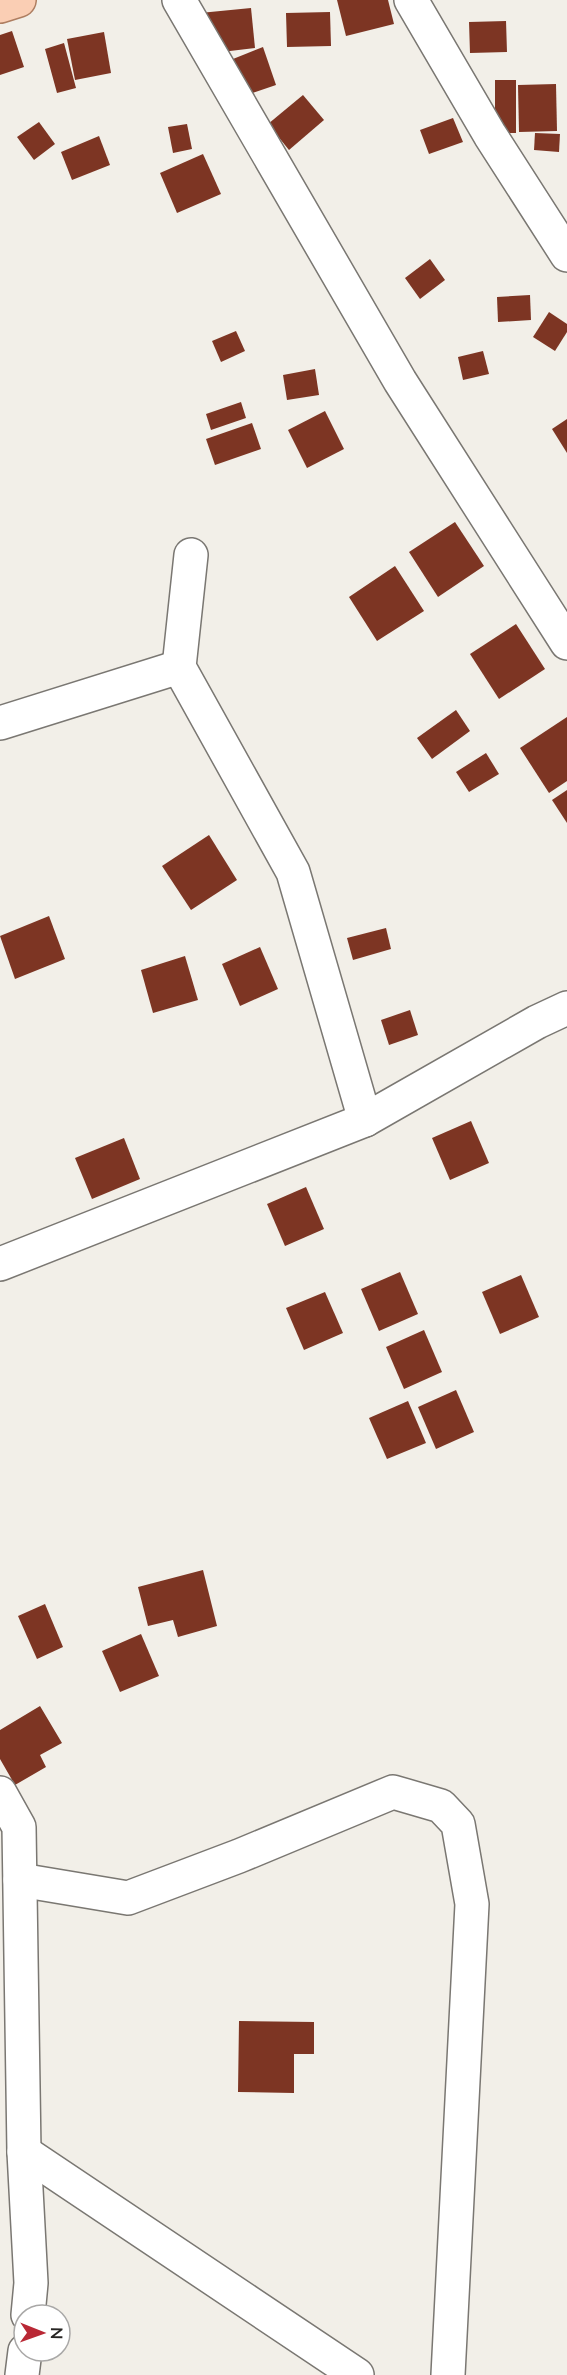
<svg xmlns="http://www.w3.org/2000/svg" width="567" height="2375" font-family="Lato,sans-serif">
<rect width="100%" height="100%" fill="#f2efe8"/>
<g fill="#7d3523">
<path d="M337,0H388L394,24L346,36Z"/>
<path d="M251,8L255,48L205,54L200,13Z"/>
<path d="M330,12L331,46L287,47L286,13Z"/>
<path d="M506,21L507,52L470,53L469,22Z"/>
<path d="M12,31L24,67L0,75V35Z"/>
<path d="M104,32L111,73L75,80L67,39Z"/>
<path d="M64,43L76,88L57,93L45,49Z"/>
<path d="M263,47L276,85L241,97L228,61Z"/>
<rect x="495" y="80" width="21" height="53"/>
<path d="M556,84L557,131L519,132L518,85Z"/>
<path d="M303,95L324,120L289,150L268,124Z"/>
<path d="M453,118L463,142L429,154L420,130Z"/>
<path d="M39,122L55,144L34,160L17,137Z"/>
<path d="M187,124L192,149L173,153L168,127Z"/>
<path d="M535,133L560,134L559,152L534,150Z"/>
<path d="M99,136L110,165L72,180L61,152Z"/>
<path d="M203,154L221,194L177,213L160,173Z"/>
<path d="M430,259L445,280L420,299L405,278Z"/>
<path d="M530,295L531,320L498,322L497,297Z"/>
<path d="M549,312L567,324V332L555,351L533,337Z"/>
<path d="M236,331L245,351L221,362L212,341Z"/>
<path d="M483,351L489,374L463,380L458,357Z"/>
<path d="M315,369L319,395L287,400L283,375Z"/>
<path d="M241,402L246,418L211,430L206,414Z"/>
<path d="M325,411L344,449L307,468L288,430Z"/>
<path d="M567,419V453L552,429Z"/>
<path d="M252,423L261,449L215,465L206,439Z"/>
<path d="M455,522L484,566L438,597L409,552Z"/>
<path d="M395,566L424,611L377,641L349,597Z"/>
<path d="M516,624L545,669L499,699L470,654Z"/>
<path d="M456,710L470,731L432,759L417,738Z"/>
<path d="M567,717V781L549,793L520,748Z"/>
<path d="M486,753L499,774L469,792L456,772Z"/>
<path d="M567,790V823L552,800Z"/>
<path d="M209,835L237,880L191,910L162,866Z"/>
<path d="M49,916L65,959L15,979L0,936Z"/>
<path d="M386,928L391,949L353,960L347,938Z"/>
<path d="M260,947L278,989L240,1006L222,964Z"/>
<path d="M185,956L198,1000L153,1013L141,970Z"/>
<path d="M410,1010L418,1035L389,1045L381,1020Z"/>
<path d="M471,1121L489,1163L450,1180L432,1138Z"/>
<path d="M124,1138L140,1179L92,1199L75,1158Z"/>
<path d="M306,1187L324,1229L285,1246L267,1204Z"/>
<path d="M400,1272L418,1314L379,1331L361,1289Z"/>
<path d="M521,1275L539,1317L500,1334L482,1292Z"/>
<path d="M325,1292L343,1333L304,1350L286,1308Z"/>
<path d="M424,1330L442,1372L404,1389L386,1347Z"/>
<path d="M456,1390L474,1432L436,1449L418,1407Z"/>
<path d="M408,1401L426,1443L387,1459L369,1418Z"/>
<path d="M203,1570L217,1626L178,1637L173,1620L148,1626L138,1587Z"/>
<path d="M45,1604L63,1647L37,1659L18,1616Z"/>
<path d="M141,1634L159,1676L120,1692L102,1651Z"/>
<path d="M40,1706L62,1743L40,1755L46,1767L15,1785L0,1759V1730Z"/>
<path d="M239,2021L314,2022V2054H294V2093L238,2092Z"/>
</g>
<g fill="none" stroke-linecap="round" stroke-linejoin="round">
<g stroke="#7a7772" stroke-width="36">
<g id="minor">
<path d="M179,0L400,381L567,643"/>
<path d="M411,0L490,135L567,255"/>
<path d="M191,555L179,667L293,872L365,1120"/>
<path d="M0,723L179,667"/>
<path d="M0,1264L365,1120L537,1022L567,1008"/>
<path d="M0,1793L19,1827L24,2152L31,2283L28,2315"/>
<path d="M20,1880L128,1898L239,1856L393,1792L441,1806L458,1824L472,1904L448,2375"/>
<path d="M24,2152L357,2375"/>
<path d="M22,2375L25,2351"/>
</g>
</g>
<g stroke="#ae7e61" stroke-width="36">
<path id="major" d="M0,6L19,0"/>
</g>
<use href="#minor" stroke="#fff" stroke-width="33"/>
<use href="#major" stroke="#faceb4" stroke-width="33"/>
</g>
<g transform="translate(42 2333) rotate(91)"><circle r="28" fill="#ffffff" stroke="#a9a8a7" stroke-width="1.5"/>
<path d="M0-4.5L10 22L0 15L-10 22Z" fill="#b92835"/>
<text y="-9" font-size="16" font-weight="bold" text-anchor="middle" fill="#272523">N</text>
</g>
</svg>
